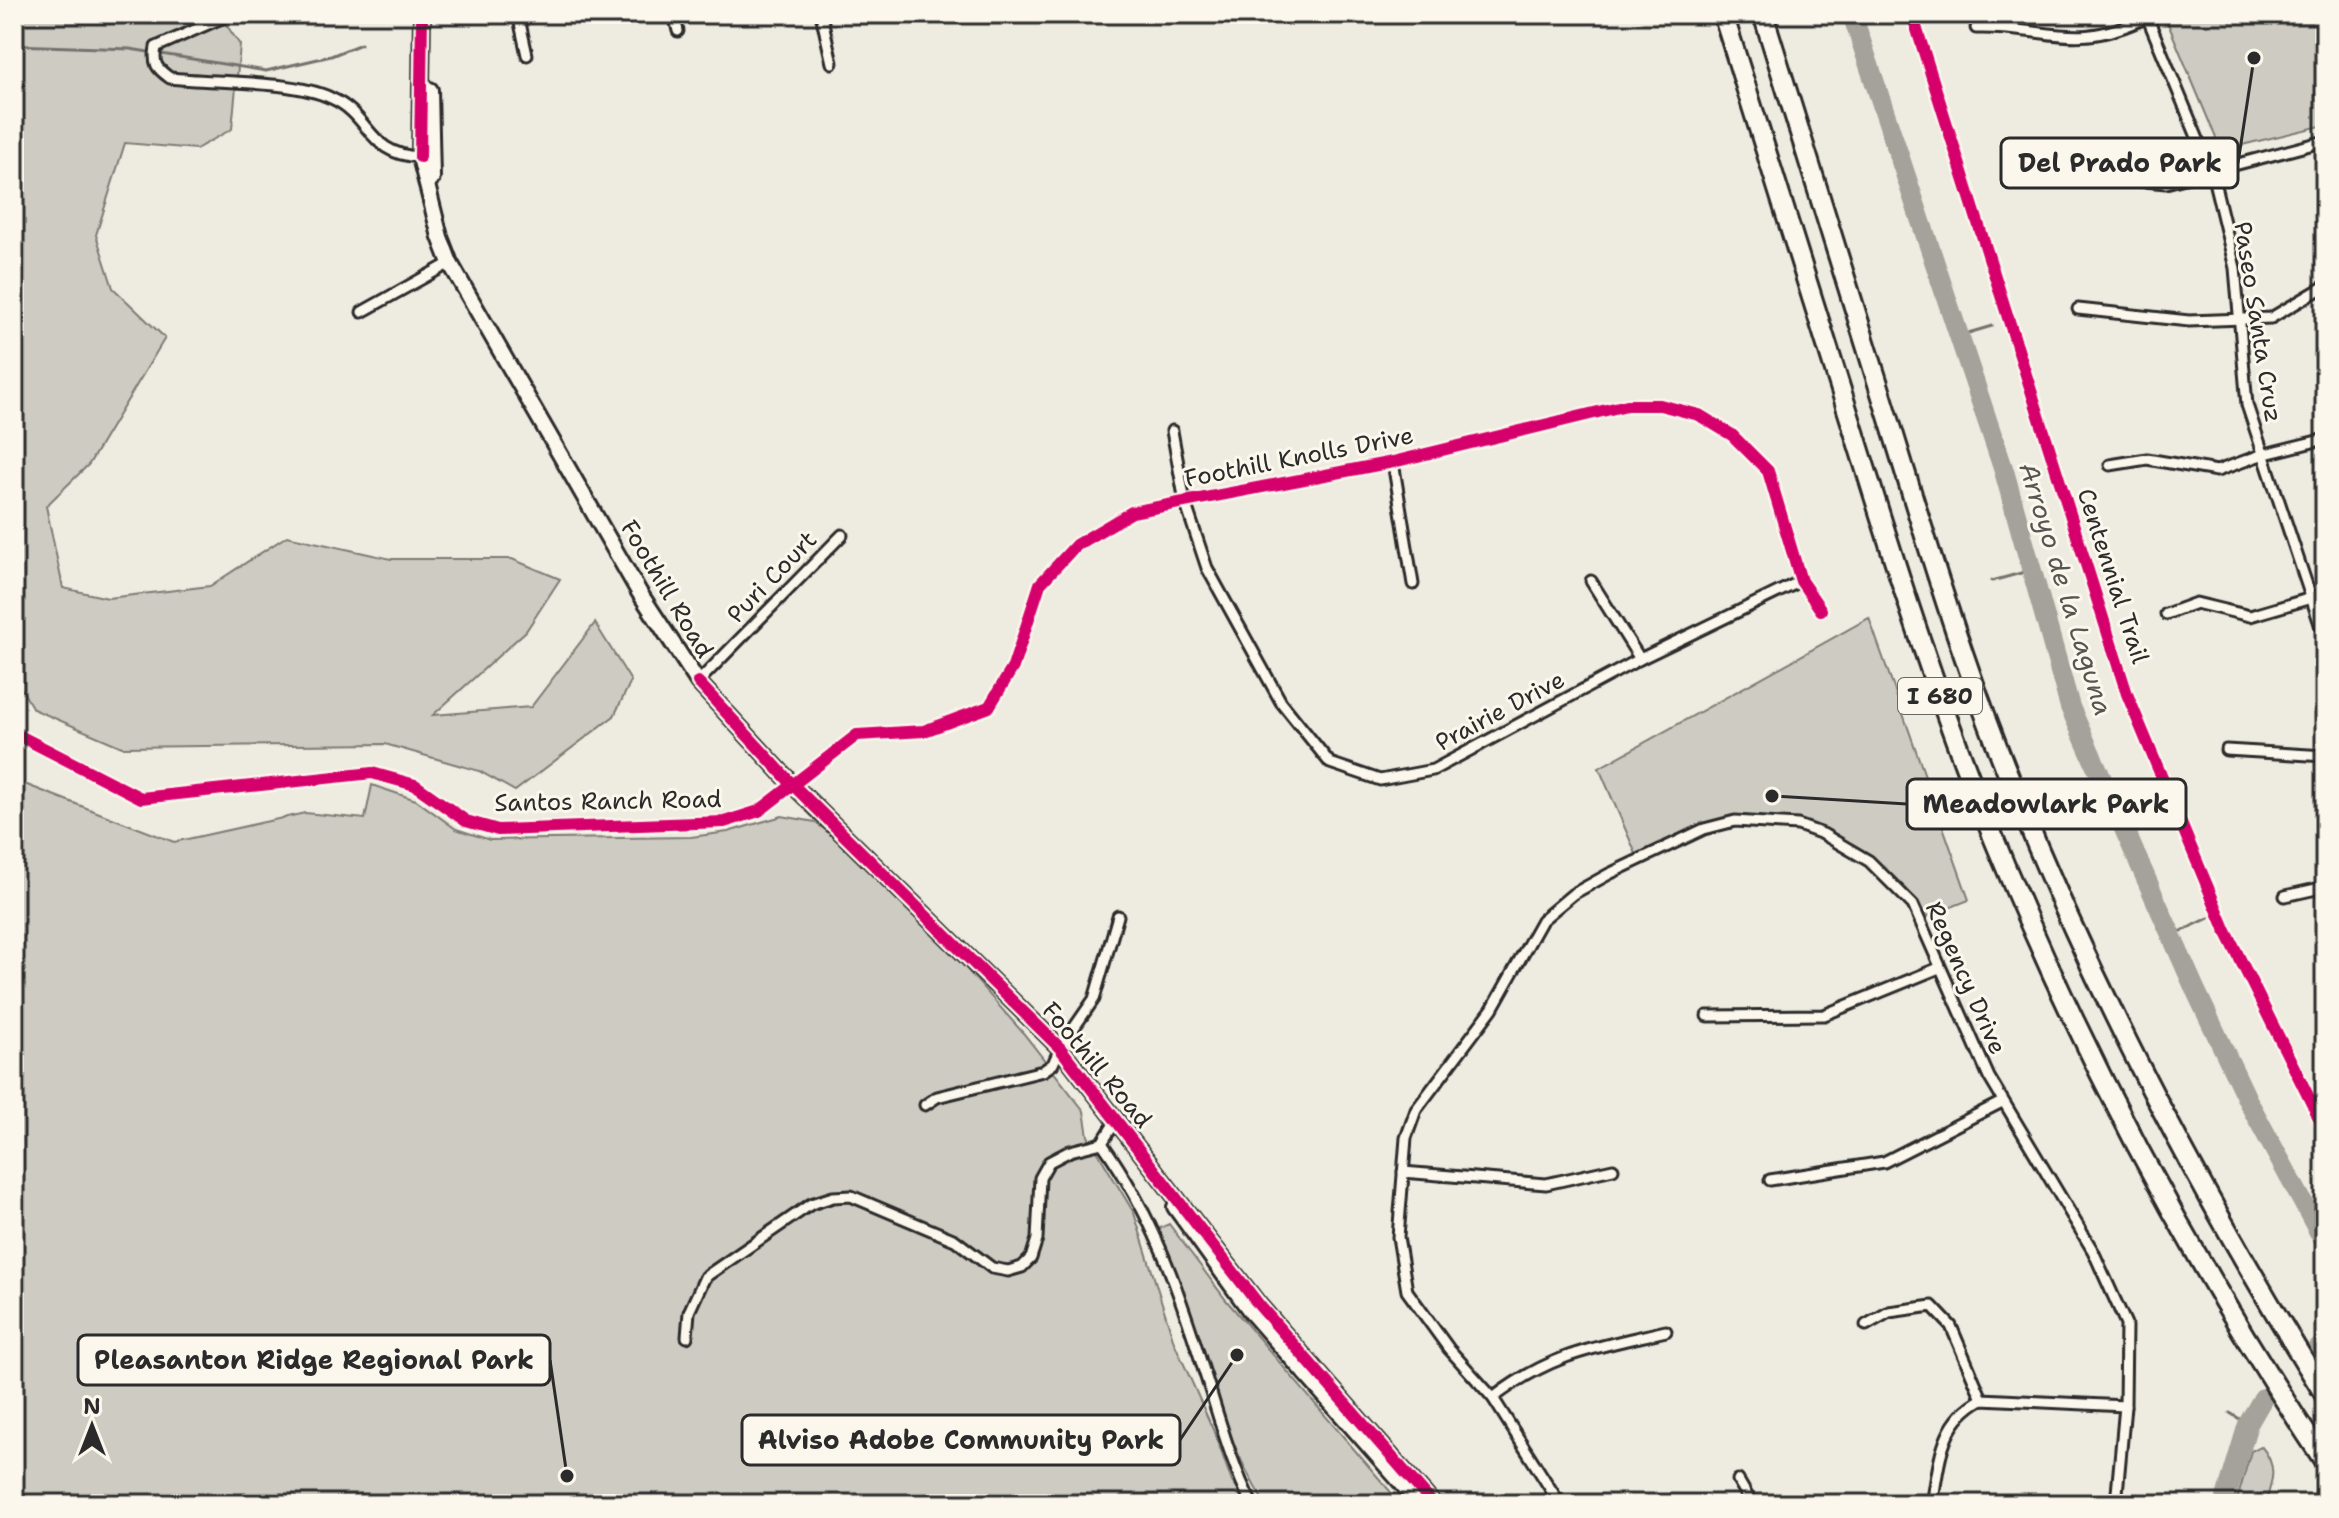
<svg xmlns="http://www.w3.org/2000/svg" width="2339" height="1518" font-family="'Shantell Sans',sans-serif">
<rect width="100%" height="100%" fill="#eeebe0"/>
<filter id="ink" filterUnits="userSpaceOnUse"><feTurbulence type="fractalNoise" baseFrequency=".0125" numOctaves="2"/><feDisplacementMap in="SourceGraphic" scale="16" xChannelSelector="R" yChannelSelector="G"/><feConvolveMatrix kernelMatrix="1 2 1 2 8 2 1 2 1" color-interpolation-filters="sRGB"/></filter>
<g filter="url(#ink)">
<g fill="#cecbc2" stroke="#7c7b76" stroke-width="2">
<path d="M14,14H219L240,45L232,129L196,149L125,143L96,235L113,288L165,338L89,464L46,506L63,588L108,598L210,586L287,536L391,559H512L560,579L526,631L433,715L531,707L595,623L631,681L614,716L515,791L479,771L385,744L122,747L33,709L14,676Z"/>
<path d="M2164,14H2325V125L2221,150Z"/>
<path d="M1869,618L1969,900L1921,919L1871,861L1800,828L1734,825L1699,833L1639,861L1599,768Z"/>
<path d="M14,777L22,783L174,842L305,813L365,819L372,785L416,800L456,829L490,840L691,837L728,832L782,816L815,822L839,841L925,922L1024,1034L1084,1111L1088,1136L1134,1213L1174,1342L1215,1434L1232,1482L1248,1504H14Z"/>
<path d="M1169,1224L1226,1300L1401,1504H1265C1213,1421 1195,1320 1158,1229Z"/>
<path d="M2261,1446C2278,1466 2273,1480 2265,1504H2236L2251,1451Z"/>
</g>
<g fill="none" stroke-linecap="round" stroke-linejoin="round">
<g stroke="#74726e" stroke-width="3">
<path d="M14,45L130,49L266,71L331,56L361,44"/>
<path d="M1958,336L1992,326"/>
<path d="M1992,581L2032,570"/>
<path d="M2171,936L2209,918"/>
<path d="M2312,1217L2325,1212"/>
<path d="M2230,1413L2248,1424"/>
</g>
<g stroke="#a4a29a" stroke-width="20">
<path d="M1852,14L2004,471L2070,707L2195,989L2248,1101L2325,1243"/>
<path d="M2313,1354L2325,1342"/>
<path d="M2224,1504L2248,1424L2263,1398"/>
</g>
<g stroke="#2b2b2b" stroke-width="15">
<g id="street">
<path d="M231,14L156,47C153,64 156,68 170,78C214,83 293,80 331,98C372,116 367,155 420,157"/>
<path d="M518,14L527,55"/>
<path d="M674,14L678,31"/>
<path d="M821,14L832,63"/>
<path d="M2146,14L2212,173L2235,268L2247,405L2325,639"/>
<path d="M1976,28C2049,26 2074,53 2147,17"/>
<path d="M2024,170L2166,183L2325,141"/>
<path d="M2078,309L2189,321L2271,318L2325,286"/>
<path d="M362,312L450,263"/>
<path d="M1172,431L1185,502L1207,568L1281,702L1330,763L1380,780L1433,770L1640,659L1801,581"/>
<path d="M1393,462L1413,584"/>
<path d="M2110,465L2147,459L2217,471L2261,455L2325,439"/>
<path d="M1591,581L1640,659"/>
<path d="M2166,614L2196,603L2250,616L2325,594"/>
<path d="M698,682L842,535"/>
<path d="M14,733L141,798L372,773L415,785L466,821L498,830L724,822L759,811L857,735L924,731L989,707L1013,667L1040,584L1076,545L1132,512L1393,462L1627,405H1660L1699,415L1732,435L1768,471L1801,581L1821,610"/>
<path d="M2226,750L2325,756"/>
<path d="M2285,896L2325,887"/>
<path d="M1707,1016L1824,1015L1939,968"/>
<path d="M925,1105L937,1097L1043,1071L1053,1064L1060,1048L1094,999L1118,916"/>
<path d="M1102,1143C1153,1215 1178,1288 1204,1371C1219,1416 1230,1462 1252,1504"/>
<path d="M1102,1143L1117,1119"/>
<path d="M1403,1172L1546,1184L1613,1169"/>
<path d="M1770,1180L1884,1162L2002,1102"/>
<path d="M1866,1325L1889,1312L1932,1306L1951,1326L1982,1399"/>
<path d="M687,1337L689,1312L705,1277L811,1204L833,1197L851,1196L955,1240L992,1268L1008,1271L1022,1267L1031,1258L1037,1239L1040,1178L1049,1162L1070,1151L1102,1143"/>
<path d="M1493,1398C1551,1353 1597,1347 1666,1331"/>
<path d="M1738,1480L1752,1504"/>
<path d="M1560,1504L1493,1398L1449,1349L1407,1291L1398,1237L1406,1138L1416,1110L1492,1009L1542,920L1573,894L1609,874L1704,829L1735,821L1798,825L1823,834L1869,861L1913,905L1989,1077L2093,1251L2126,1324L2125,1406L2116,1504"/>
<path d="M1932,1504C1940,1461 1940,1422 1982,1399L2125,1406"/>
</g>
</g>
<g stroke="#2b2b2b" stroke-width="20">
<g id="secondary">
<path d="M422,14L420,157L440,237L450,263L639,592L698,682L791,783L1060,1048L1259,1305L1433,1504"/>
<path d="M430,90L432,178"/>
<path d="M1175,1207L1251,1312L1420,1504"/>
</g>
</g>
<g stroke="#2b2b2b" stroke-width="24">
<g id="highway">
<path d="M1723,14C1766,150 1808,286 1851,422C1890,548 1929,674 1977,797C2069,1030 2186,1254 2325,1462"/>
<path d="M1763,14C1805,148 1846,282 1888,416C1919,517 1949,618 1986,717C2075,956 2191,1179 2325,1395"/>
</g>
</g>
<use href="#street" stroke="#fbf7ec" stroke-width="9"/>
<use href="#secondary" stroke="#fbf7ec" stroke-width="14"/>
<use href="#highway" stroke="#fbf7ec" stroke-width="18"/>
<g stroke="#fbf7ec" stroke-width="17">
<g id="cycleway">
<path d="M1912,14L2127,694L2226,931L2325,1130"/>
<path d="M420,157L422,14"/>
<path d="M698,682L791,783L1060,1048L1259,1305L1433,1504"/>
<path d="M14,733L141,798L372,773L415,785L466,821L498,830L724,822L759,811L857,735L924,731L989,707L1013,667L1040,584L1076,545L1132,512L1393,462L1627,405H1660L1699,415L1732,435L1768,471L1801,581L1821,610"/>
</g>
</g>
<use href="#cycleway" stroke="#d6006c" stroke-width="12"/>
</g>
</g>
<g text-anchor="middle" stroke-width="6" stroke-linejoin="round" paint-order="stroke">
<rect fill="#fbf7ec" stroke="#696865" stroke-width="2" x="1898" y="678" width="84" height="36" rx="6"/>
<g font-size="22" font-weight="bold" fill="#2b2b2b">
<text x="1940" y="704">I 680</text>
</g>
<g font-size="24" fill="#2b2b2b" stroke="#fbf7ec">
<text transform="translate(2258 322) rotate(81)" y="8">Paseo Santa Cruz</text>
<text transform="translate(1299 457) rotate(-11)" y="8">Foothill Knolls Drive</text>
<text transform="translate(2113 576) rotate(72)" y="8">Centennial Trail</text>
<text transform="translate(772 577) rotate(-46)" y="8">Puri Court</text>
<text transform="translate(667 589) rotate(59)" y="8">Foothill Road</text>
<text transform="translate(1500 711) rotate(-28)" y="8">Prairie Drive</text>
<text transform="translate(608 801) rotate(-1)" y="8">Santos Ranch Road</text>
<text transform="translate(1966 978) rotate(66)" y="8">Regency Drive</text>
<text transform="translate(1097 1065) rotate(50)" y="8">Foothill Road</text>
</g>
<g font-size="26" font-style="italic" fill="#555552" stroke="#fbf7ec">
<text transform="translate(2066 589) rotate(73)" y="9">Arroyo de la Laguna</text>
</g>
</g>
<path fill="none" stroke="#2b2b2b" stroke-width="3" d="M2254 58L2238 163M1772 796L1907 804M567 1476L550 1360M1237 1355L1180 1440"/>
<g fill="#2b2b2b" stroke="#fbf7ec" stroke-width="3">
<circle cx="2254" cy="58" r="8"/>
<circle cx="1772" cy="796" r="8"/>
<circle cx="567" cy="1476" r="8"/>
<circle cx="1237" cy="1355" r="8"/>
</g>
<g fill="#fbf7ec" stroke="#2b2b2b" stroke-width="3">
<rect x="2001" y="138" width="237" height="50" rx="8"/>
<rect x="1907" y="779" width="279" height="50" rx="8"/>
<rect x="78" y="1335" width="472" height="50" rx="8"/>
<rect x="742" y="1415" width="438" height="50" rx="8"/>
</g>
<g font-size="26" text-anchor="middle" font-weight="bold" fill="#2b2b2b">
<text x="2120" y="172">Del Prado Park</text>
<text x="2046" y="813">Meadowlark Park</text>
<text x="314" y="1369">Pleasanton Ridge Regional Park</text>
<text x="961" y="1449">Alviso Adobe Community Park</text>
</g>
<rect width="2339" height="1518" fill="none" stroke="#fbf7ec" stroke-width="48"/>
<rect x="24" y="24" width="2291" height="1470" fill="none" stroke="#2b2b2b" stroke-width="3" filter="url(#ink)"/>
<g transform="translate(92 1426)" stroke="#fbf7ec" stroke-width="6" paint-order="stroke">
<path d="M0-6L14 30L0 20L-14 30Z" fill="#2b2b2b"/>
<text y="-12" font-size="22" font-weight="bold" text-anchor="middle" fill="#2b2b2b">N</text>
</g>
</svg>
